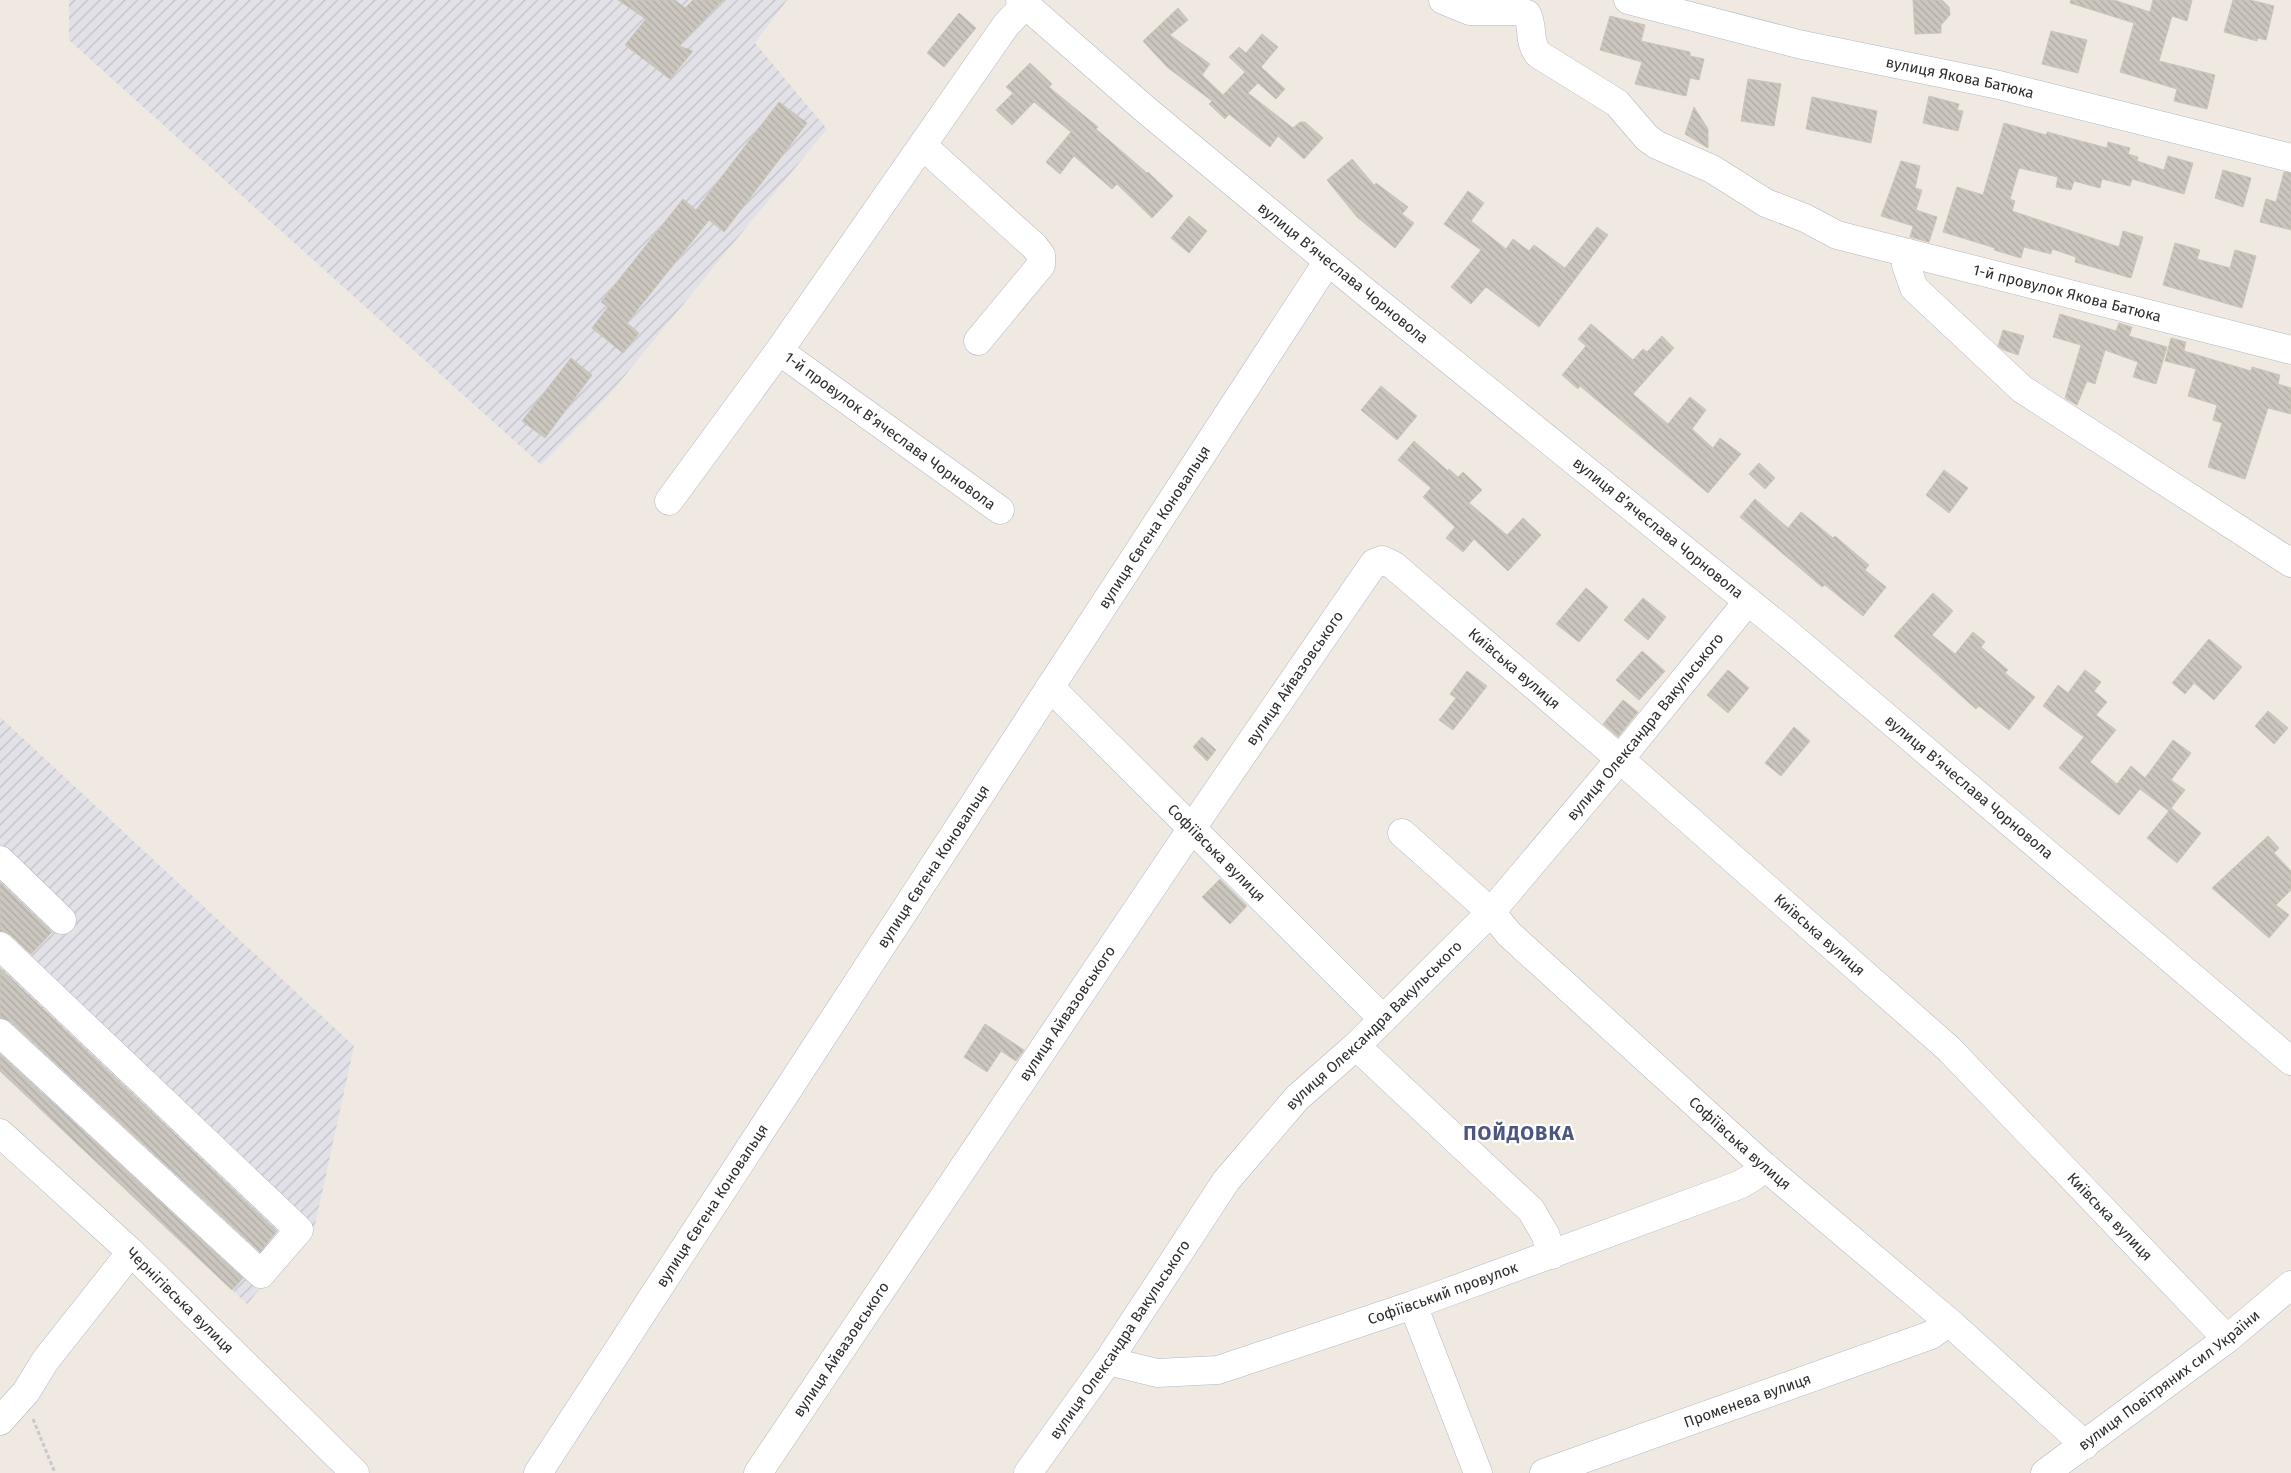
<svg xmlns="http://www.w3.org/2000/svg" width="2291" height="1473" font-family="'Fira Sans',sans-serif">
<defs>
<pattern id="industrial-furrows" width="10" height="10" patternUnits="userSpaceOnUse" patternTransform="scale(1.25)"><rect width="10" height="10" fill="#e3e1e8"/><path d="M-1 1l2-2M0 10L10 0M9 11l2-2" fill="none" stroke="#c3c1c7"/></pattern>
<pattern id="building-back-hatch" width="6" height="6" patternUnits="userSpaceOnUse" patternTransform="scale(1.25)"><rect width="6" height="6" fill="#cbc7bf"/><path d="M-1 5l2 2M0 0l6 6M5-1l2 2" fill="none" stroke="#afaba4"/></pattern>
</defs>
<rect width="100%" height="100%" fill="#efe9e1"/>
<g fill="url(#industrial-furrows)">
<path d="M69,0H787L755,43L827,129L608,396L541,465L69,40Z"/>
<path d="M0,717L354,1046L315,1225L247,1304L0,1071Z"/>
</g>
<g fill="url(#building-back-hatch)" stroke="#cbc5ba">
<path d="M618,0H675L685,8L693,0H723L679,46L693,51L670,79L625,45L646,19Z"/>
<path d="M1913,0H1942L1949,7L1950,15L1941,25V33L1915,34Z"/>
<path d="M2071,0H2114L2150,12L2153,0H2192L2187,21L2172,16L2159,61L2215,75L2207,109L2174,101L2177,89L2120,72L2134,23L2070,3Z"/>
<path d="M2233,0H2250L2274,6L2266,40L2258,38L2257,41L2224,32Z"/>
<path d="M1178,8L1188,20L1170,35L1210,64L1202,75L1223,95L1245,72L1229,57L1239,47L1246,53L1262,34L1278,47L1261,67L1285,89L1276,99L1258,83L1248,93L1293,128L1300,122H1305L1323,138L1304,159L1278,136L1270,147L1229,114L1225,119L1209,104L1212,101L1167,67L1143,41Z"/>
<path d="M959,13L976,28L944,67L927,53Z"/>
<path d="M1610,16L1645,25L1641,41L1690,52V56L1704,59L1699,80L1690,78L1686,96L1635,84L1642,62L1600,50Z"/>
<path d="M2051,31L2087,40L2078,73L2042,64Z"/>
<path d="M1030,63L1052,84L1049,87L1098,127L1096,129L1147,173L1148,172L1173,196L1152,218L1117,184L1112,189L1074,156L1060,174L1046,162L1071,132L1034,102L1012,125L996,110L1013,93L1006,87Z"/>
<path d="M1748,79L1781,84L1774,126L1741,121Z"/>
<path d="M1929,96L1959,104L1957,110L1963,111L1958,131L1923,123Z"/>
<path d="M1812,97L1877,111L1871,143L1806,129Z"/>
<path d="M779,102L807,123L724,232L709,220L627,323L639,333L623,353L592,328L608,307L601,302L683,199L696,210Z"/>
<path d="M1694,107L1708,129V148L1685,134Z"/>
<path d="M2004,123L2046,135L2047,132L2107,148L2108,142L2130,148L2128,154L2138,157L2137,161L2164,170L2168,156L2193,163L2184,194L2132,179L2130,186L2102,179L2100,188L2074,181L2071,190L2056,187L2058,177L2019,168L2010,199L2015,201L2012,211L2119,247L2123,231L2143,237L2131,278L2075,262L2076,257L2052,249L2051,254L2024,247L2021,258L1994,250L1995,248L1943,232L1957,187L1983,195Z"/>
<path d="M1352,159L1374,185L1376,183L1408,207L1402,214L1414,223L1395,248L1357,217L1327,180Z"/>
<path d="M1901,161L1920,166L1915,188L1922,190L1916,210L1937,217L1929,242L1910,237L1913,226L1881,216Z"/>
<path d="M2223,170L2251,178L2243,207L2215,198Z"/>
<path d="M2284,172L2291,173V230L2260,222L2266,199L2276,202Z"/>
<path d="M1468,191L1484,203L1471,221L1506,249L1513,239L1529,251L1534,245L1565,268L1597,227L1608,235L1539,327L1486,287L1471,304L1451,287L1481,250L1444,224Z"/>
<path d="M1189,216L1207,231L1189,253L1171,238Z"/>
<path d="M2175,243L2200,250L2197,259L2230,268L2235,250L2256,256L2242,308L2163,285Z"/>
<path d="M2060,314L2116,331L2119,323L2132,327L2129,336L2167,347L2156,384L2133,377L2138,362L2105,350L2095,384L2087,381L2077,405L2065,398L2081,345L2053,337Z"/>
<path d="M1591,324L1633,360L1643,349L1647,352L1662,336L1674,348L1633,394L1668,424L1690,397L1706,410L1692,429L1713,448L1720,438L1741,454L1708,493L1580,386L1578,389L1562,375L1586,346L1578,339Z"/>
<path d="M2003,330L2024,336L2018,355L2004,350L1998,346Z"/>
<path d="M2171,338L2186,342L2184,351L2251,371L2252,367L2280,375L2278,384L2291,388V414L2268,408L2245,479L2208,467L2222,423L2213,420L2217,405L2188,396L2196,369L2165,361Z"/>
<path d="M571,358L592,375L545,438L522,421Z"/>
<path d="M1381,386L1417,416L1397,440L1361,410Z"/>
<path d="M1414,441L1448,471L1449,469L1458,477L1463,472L1482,490L1469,503L1507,535L1523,518L1541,535L1508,571L1474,539L1463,552L1446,538L1455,527L1423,497L1431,488L1398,460Z"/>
<path d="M1759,463L1775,478L1765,489L1749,474Z"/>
<path d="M1944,470L1968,488L1949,513L1926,495Z"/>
<path d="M1755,499L1788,528L1801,512L1833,538L1835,536L1869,565L1865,570L1886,587L1863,616L1825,585L1822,587L1740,517Z"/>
<path d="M1586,588L1608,607L1579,642L1556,624Z"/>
<path d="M1933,593L1953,611L1932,635L1955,654L1973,632L1985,642L1981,647L2008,670L2005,673L2035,697L2009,730L1979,706L1976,709L1894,636Z"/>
<path d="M1643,598L1666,617L1648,640L1624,620Z"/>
<path d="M2209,639L2242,667L2214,700L2194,683L2185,694L2172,683Z"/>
<path d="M1642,651L1665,671L1639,700L1616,680Z"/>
<path d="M1728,670L1749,688L1728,713L1707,695Z"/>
<path d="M2085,670L2101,682L2094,691L2107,702L2096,715L2116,730L2090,762L2117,784L2131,766L2145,778L2173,740L2191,753L2171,780L2185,790L2171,808L2201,833L2177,863L2147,838L2169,811L2140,789L2119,815L2059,768L2084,737L2043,706L2058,685L2068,693Z"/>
<path d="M1467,671L1487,686L1453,730L1439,720L1456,698L1450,694Z"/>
<path d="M1623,700L1638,712L1618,737L1603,724Z"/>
<path d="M2268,711L2288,728L2274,744L2255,726Z"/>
<path d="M1794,727L1810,741L1781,776L1765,763Z"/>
<path d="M1202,737L1216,750L1207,761L1193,747Z"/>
<path d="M2268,836L2279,848L2274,853L2291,871V890L2276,905L2289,915L2269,938L2212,888Z"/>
<path d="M1220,879L1247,906L1230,924L1202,897Z"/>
<path d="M0,882L52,932L31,954L11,935L0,931Z"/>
<path d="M0,968L277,1231L260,1252L11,1022L0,1018Z"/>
<path d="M985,1024L1024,1050L1016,1061L1001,1051L987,1072L964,1057Z"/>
<path d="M0,1054L243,1278L232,1290L0,1071Z"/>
</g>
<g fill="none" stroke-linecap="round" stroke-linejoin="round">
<g stroke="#b4b7c1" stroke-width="29">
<g id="minor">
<path d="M1020,0L1146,110L1358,286L1786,632L2291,1061"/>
<path id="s1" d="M1443,0L1470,11H1516L1527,14C1534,28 1528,41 1538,54L1617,103L1647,138L1657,145L1712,169L1766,203L1805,218L1837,235L2291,350"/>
<path id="s2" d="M1628,0L1798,44L1999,85L2291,158"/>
<path d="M923,146L1034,246L1041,255V265L978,341"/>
<path d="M1907,253L1906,265L1914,288L2022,389L2291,563"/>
<path d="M779,351L1000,510"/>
<path d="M669,501L779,351L1006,25L1025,5"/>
<path id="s3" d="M1050,687L1382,1018"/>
<path id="s4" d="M1402,833L1491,912L1509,934L1764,1166L1949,1322L2085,1445"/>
<path d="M0,860L62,920"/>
<path d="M0,946L299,1230L261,1274L0,1033"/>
<path d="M1356,1046L1531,1210L1545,1234L1552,1255"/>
<path id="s5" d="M0,1133L131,1252L355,1473"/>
<path d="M1413,1305L1478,1473"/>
<path id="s6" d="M1108,1361L1157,1373L1218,1370L1413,1305L1739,1185L1753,1177L1764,1166"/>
<path d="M0,1421L26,1392L45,1361L131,1252"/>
<path id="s7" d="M538,1473L1328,261"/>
<path id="s8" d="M758,1473L1192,828L1374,563L1382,560L1393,565L1620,759L1949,1049L2227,1339"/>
<path id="s9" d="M1028,1473L1108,1361L1226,1181L1297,1098L1356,1046L1491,912L1620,759L1748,601"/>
<path id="s10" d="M1544,1473L1931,1335L1949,1322"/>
<path id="s11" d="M2045,1473L2227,1339L2291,1285"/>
</g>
</g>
<path stroke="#c9c9c9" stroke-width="3" stroke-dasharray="4 2.5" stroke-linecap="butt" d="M33,1419L55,1473"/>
<use href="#minor" stroke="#fff" stroke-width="28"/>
</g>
<g text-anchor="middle" stroke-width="4.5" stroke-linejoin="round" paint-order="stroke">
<g font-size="15" fill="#2e2e2e" stroke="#fff">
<text dy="5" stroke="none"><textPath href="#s2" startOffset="341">вулиця Якова Батюка</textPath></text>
<text transform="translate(1343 273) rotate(39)" y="5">вулиця Вʼячеслава Чорновола</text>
<text dy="5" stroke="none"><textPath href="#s1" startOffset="719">1-й провулок Якова Батюка</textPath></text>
<text transform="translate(890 431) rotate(36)" y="5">1-й провулок Вʼячеслава Чорновола</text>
<text dy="5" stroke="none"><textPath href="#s7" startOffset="1129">вулиця Євгена Коновальця</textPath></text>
<text transform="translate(1658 528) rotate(39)" y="5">вулиця Вʼячеслава Чорновола</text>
<text dy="5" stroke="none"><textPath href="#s8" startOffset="1279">Київська вулиця</textPath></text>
<text dy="5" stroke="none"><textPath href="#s8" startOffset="959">вулиця Айвазовського</textPath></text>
<text dy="5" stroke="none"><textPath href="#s9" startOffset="972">вулиця Олександра Вакульського</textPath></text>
<text transform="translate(1969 787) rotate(40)" y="5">вулиця Вʼячеслава Чорновола</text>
<text dy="5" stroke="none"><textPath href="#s3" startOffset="235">Софіївська вулиця</textPath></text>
<text dy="5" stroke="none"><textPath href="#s7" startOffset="724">вулиця Євгена Коновальця</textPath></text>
<text dy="5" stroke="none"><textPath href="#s8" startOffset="1684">Київська вулиця</textPath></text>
<text dy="5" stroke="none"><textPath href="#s8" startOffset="554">вулиця Айвазовського</textPath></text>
<text dy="5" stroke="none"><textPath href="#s9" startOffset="568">вулиця Олександра Вакульського</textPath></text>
<text dy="5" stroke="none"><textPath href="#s4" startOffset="459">Софіївська вулиця</textPath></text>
<text dy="5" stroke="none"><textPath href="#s7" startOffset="319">вулиця Євгена Коновальця</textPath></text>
<text dy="5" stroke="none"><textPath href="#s8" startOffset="2089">Київська вулиця</textPath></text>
<text dy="5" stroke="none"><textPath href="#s6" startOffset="349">Софіївський провулок</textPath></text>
<text dy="5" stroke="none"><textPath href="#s5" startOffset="246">Чернігівська вулиця</textPath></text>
<text dy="5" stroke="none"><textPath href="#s9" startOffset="162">вулиця Олександра Вакульського</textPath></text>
<text dy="5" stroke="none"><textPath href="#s8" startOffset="149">вулиця Айвазовського</textPath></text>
<text dy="5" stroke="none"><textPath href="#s11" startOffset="155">вулиця Повітряних сил України</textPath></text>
<text dy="5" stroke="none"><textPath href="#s10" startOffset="216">Променева вулиця</textPath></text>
</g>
<g font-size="20" font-weight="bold" letter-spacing="1" fill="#4d5680" stroke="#fff">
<text x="1519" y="1140">ПОЙДОВКА</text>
</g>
</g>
</svg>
